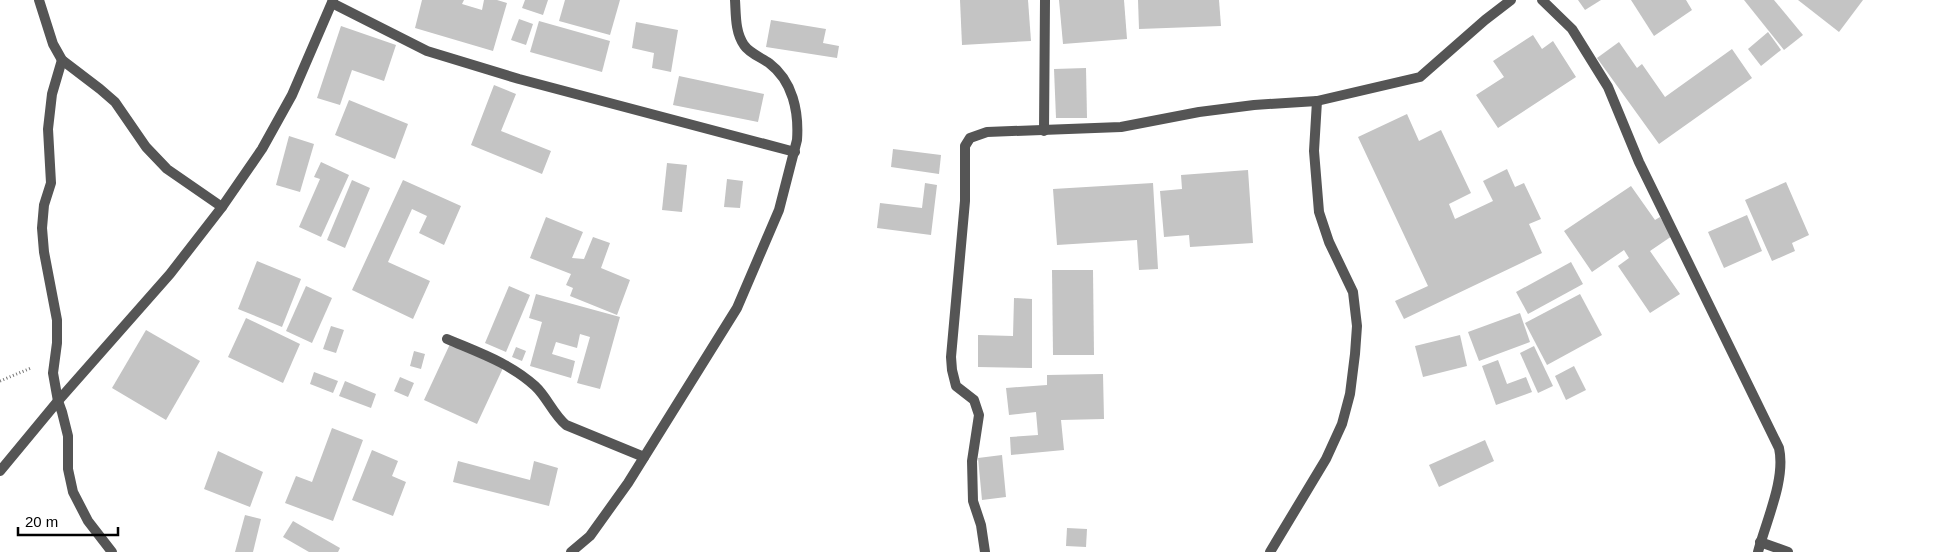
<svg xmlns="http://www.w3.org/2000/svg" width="1952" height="552" font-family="Arial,sans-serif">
<rect width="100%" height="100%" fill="#fff"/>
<g fill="#c4c4c4">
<path d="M422,0H464L462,4L482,10L484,0H497L507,3L493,51L415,28Z"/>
<path d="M525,0H548L543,15L522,8Z"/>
<path d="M565,0H620L610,35L559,21Z"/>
<path d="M960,0H1028L1031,41L962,45Z"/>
<path d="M1059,0H1124L1127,39L1063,44Z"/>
<path d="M1138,0H1219L1221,26L1139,29Z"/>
<path d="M1578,0H1601L1585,10Z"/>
<path d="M1631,0H1686L1692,10L1654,36Z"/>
<path d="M1744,0H1774L1803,35L1784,50Z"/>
<path d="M1798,0H1863L1839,32Z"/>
<path d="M519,19L533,24L526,45L511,40Z"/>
<path d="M771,20L826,29L823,43L839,46L837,58L766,47Z"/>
<path d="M539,21L610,41L602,72L530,52Z"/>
<path d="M636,22L678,30L671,72L652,68L654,53L632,48Z"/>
<path d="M341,26L396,45L384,81L352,70L340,105L317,98Z"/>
<path d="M1768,32L1781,50L1761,66L1748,49Z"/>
<path d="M1533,35L1542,49L1553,41L1576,77L1498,128L1476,95L1504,77L1493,61Z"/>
<path d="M1619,42L1637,68L1642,64L1665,97L1732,49L1752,78L1659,144L1597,58Z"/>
<path d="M1086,68L1087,118H1056L1054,69Z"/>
<path d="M679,76L764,94L758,122L673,105Z"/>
<path d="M494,85L516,94L501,131L551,151L542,174L471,145Z"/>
<path d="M349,100L408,124L395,159L335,135Z"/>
<path d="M1407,114L1419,141L1441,130L1471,193L1449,204L1455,219L1493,201L1483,181L1507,169L1515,187L1524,183L1541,219L1529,224L1542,253L1404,319L1395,301L1428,286L1358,137Z"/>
<path d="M289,136L314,144L300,192L276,185Z"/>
<path d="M893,149L941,155L939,174L891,167Z"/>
<path d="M321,162L349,175L321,237L299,227L320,179L314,177Z"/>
<path d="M667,163L687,165L682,212L662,210Z"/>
<path d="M1248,170L1253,243L1190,247L1189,235L1164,237L1160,191L1182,189L1181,175Z"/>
<path d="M727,179L743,181L740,208L724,207Z"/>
<path d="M352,180L370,188L345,248L327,240Z"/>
<path d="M403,180L461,206L444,245L419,233L427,216L412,209L388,262L430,281L413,319L352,290Z"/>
<path d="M1786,182L1809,235L1792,243L1795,251L1772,261L1745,200Z"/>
<path d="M925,183L937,185L931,235L877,228L880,203L922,208Z"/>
<path d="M1153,183L1158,269L1139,270L1137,240L1057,245L1053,189Z"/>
<path d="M1631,186L1655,220L1660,217L1672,236L1650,251L1680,294L1650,313L1618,266L1629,258L1624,250L1592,272L1564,231Z"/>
<path d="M1747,215L1762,251L1724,268L1708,232Z"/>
<path d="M546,217L583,232L572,258L584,259L593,237L610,243L601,268L630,280L617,315L570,296L573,288L566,285L571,274L530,258Z"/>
<path d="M257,261L301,279L282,327L238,309Z"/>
<path d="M1571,262L1583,284L1528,314L1516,292Z"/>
<path d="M1052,270H1093L1094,355H1053Z"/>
<path d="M306,286L332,298L312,343L286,331Z"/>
<path d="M509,286L530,295L506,352L485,343Z"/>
<path d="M536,294L620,317L600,389L577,383L590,337L580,334L577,348L556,342L552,354L575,361L571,378L530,366L542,322L529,318Z"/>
<path d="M1580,294L1602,335L1547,365L1525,323Z"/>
<path d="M1014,298L1032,299V368L978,367V335L1013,336Z"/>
<path d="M1520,313L1530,342L1479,361L1468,332Z"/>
<path d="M246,318L300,344L283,383L228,357Z"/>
<path d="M331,326L344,330L336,353L323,349Z"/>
<path d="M146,330L200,361L166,420L112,388Z"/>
<path d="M1460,335L1467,366L1423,377L1415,346Z"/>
<path d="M450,344L503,368L477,424L424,400Z"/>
<path d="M1534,346L1553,386L1538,393L1520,353Z"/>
<path d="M516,347L526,351L522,361L512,357Z"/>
<path d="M414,351L425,354L421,369L410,366Z"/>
<path d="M1498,360L1507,384L1526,377L1532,392L1496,405L1482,366Z"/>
<path d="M1574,366L1586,390L1566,400L1555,376Z"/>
<path d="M314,372L338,381L333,393L310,384Z"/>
<path d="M1103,374L1104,419L1061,420L1064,450L1011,455L1010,437L1038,435L1036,412L1009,415L1006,388L1047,385V375Z"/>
<path d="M400,377L414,383L408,397L394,391Z"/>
<path d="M345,381L376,394L371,408L339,396Z"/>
<path d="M332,428L363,440L333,521L285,503L296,476L312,482Z"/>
<path d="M1485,440L1494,461L1439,487L1429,465Z"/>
<path d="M372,450L398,461L392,476L406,482L393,516L352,500Z"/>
<path d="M218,451L263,472L250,507L204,489Z"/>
<path d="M1002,455L1006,497L982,500L978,458Z"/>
<path d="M458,461L530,480L534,461L558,468L549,506L453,482Z"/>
<path d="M245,515L261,519L253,552H235Z"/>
<path d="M293,521L340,548L338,552H309L283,537Z"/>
<path d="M1067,528L1087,529L1086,547L1066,546Z"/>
</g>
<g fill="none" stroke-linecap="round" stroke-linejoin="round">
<path stroke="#777" stroke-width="3" stroke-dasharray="1 2.5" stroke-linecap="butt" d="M0,381L31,368"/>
<g stroke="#555" stroke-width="10">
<path d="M39,0L53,44L62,60L100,89L115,102L146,147L167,169L222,207"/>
<path d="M1542,0L1572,29L1608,87L1639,162L1779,448C1786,479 1766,521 1758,552"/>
<path d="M332,3L427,51L519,79L795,152"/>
<path d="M62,60L52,94L48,129L51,183L44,205L42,228L44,252L57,320V343L53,373L58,401L62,412L68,436V469L73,492L88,521L112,552"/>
<path d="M1044,131L1045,0"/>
<path d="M447,339C477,352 510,363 535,386C547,397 553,414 566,425L644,457"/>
<path d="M0,471L58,401L170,274L222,207L262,149L292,95L333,0"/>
<path d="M1760,542L1788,552"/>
<path d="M571,552L590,536L628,483L737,308L779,210L797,140C799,112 793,81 769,63C762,58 749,53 744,45C735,32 736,15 735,0"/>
<path d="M985,552L981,525L973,501L972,461L979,415L974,400L956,386L952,370L951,357L965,201V146L970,138L987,132L1121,127L1199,112L1254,105L1317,101L1420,77L1485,20L1511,0"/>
<path d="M1270,552L1326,459L1342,424L1350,394L1355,354L1357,326L1353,292L1329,242L1319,212L1314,151L1317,101"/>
</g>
</g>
<path d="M18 527v8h100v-8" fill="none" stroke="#000000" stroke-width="2.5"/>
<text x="25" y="527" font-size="15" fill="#000000" stroke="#ffffff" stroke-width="4" paint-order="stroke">20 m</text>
</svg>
